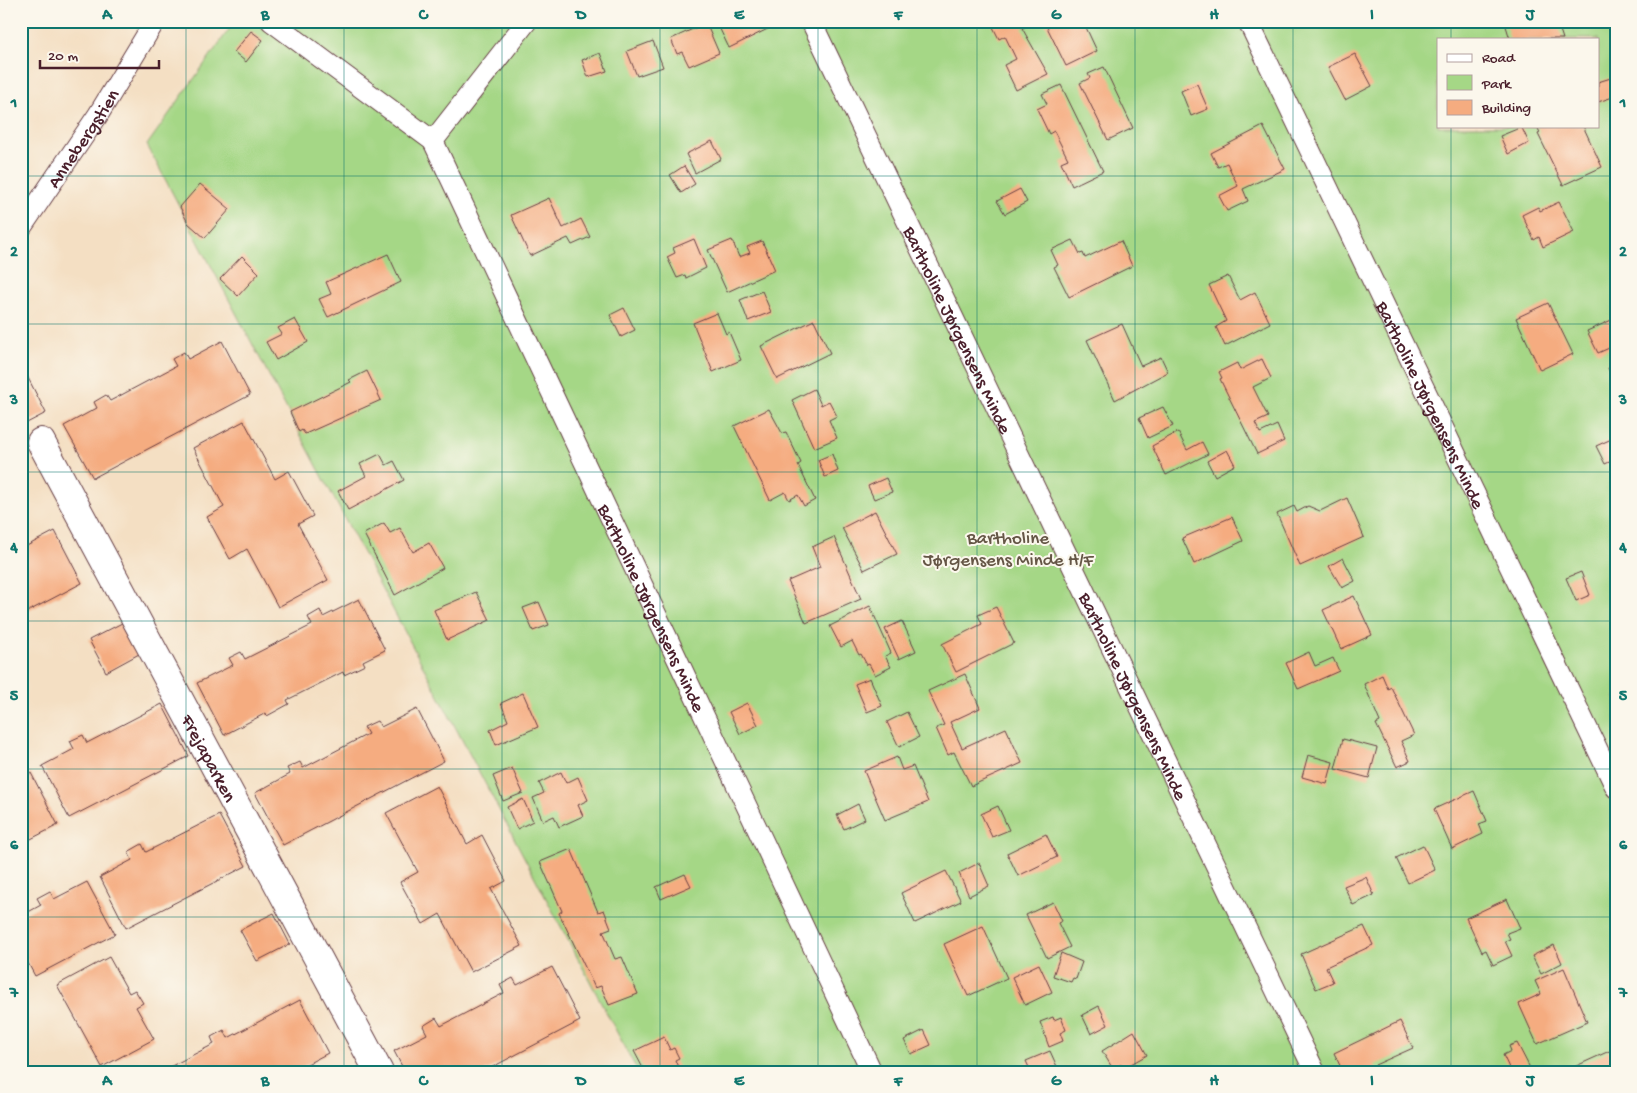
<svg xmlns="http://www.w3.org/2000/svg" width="1637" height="1093" font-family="'Gochi Hand',sans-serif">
<rect width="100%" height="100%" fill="#fbf7ec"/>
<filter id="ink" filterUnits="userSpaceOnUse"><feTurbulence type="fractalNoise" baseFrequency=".02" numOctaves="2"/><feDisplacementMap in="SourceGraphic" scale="10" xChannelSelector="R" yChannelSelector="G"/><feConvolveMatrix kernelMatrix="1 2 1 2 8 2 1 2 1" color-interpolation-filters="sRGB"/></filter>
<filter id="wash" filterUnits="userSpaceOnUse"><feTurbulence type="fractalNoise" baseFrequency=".0096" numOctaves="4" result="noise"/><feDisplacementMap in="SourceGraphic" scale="20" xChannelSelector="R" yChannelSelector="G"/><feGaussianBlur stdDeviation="1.12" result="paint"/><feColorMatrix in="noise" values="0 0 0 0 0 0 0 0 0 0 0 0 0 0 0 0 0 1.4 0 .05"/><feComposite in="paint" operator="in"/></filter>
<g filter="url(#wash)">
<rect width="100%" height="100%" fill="#f4dfc3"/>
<path fill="#a5d786" stroke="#787b58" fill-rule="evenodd" d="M235,21H1616V1072H638L147,145ZM1438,39H1598V126H1438Z"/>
<g id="blocks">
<g fill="#f5ac80">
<path d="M326,21H338L333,27Z"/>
<path d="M721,21L745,22L784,21L729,48L717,23Z"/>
<path d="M990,21H1022L1025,27L1022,28L1048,74L1016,90L1004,65L1016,59L1005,36L999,39Z"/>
<path d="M1044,21H1083L1097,51L1066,66Z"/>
<path d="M1509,21H1557L1563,39H1510L1505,23Z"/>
<path d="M706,23L719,53L689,66L682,52L677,54L671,39Z"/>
<path d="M251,31L263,40L246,62L234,52Z"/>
<path d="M653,41L663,67L637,76L627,51Z"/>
<path d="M600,53L607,71L588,77L582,60Z"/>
<path d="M1355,54L1372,86L1345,100L1328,67Z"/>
<path d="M1104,67L1133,128L1108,140L1080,83L1090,78L1088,74Z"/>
<path d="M1614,77L1616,96L1598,102V82Z"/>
<path d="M1197,84L1208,109L1191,116L1181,91Z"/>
<path d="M1061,85L1103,171L1072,186L1061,162L1068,159L1054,131L1049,134L1037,109L1047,104L1042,94Z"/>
<path d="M1263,126L1285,169L1243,189L1248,201L1227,211L1219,196L1238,186L1227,163L1218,167L1211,153Z"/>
<path d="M1516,126H1527L1522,128L1529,143L1508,154L1500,136L1517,129Z"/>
<path d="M1537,126H1583L1602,167L1563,185L1538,134L1540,133Z"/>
<path d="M712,141L721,159L695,173L686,154Z"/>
<path d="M684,166L695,184L681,193L670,175Z"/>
<path d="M200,184L230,209L205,238L188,223L180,207Z"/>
<path d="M1020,189L1027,202L1005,214L997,201Z"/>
<path d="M549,198L563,228L581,219L590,237L572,245L568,238L530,256L511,215Z"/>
<path d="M1559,202L1574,232L1543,247L1539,237L1534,240L1522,215L1538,207L1540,211Z"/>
<path d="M694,239L706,268L686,278L685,275L677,278L667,257L675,253L673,248Z"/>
<path d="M732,240L739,257L750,253L747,247L762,241L775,270L727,292L708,250Z"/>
<path d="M1073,240L1080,254L1083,253L1085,258L1121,241L1132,266L1069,297L1054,267L1058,265L1051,250Z"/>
<path d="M388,254L401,282L328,317L319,299L331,294L326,282Z"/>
<path d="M242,256L259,273L238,296L220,279Z"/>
<path d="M1228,276L1240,300L1255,292L1270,323L1225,346L1216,327L1226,321L1209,285Z"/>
<path d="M762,291L771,312L748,321L740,300Z"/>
<path d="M1548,303L1573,354L1540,370L1516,318Z"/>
<path d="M624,308L635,330L621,337L610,315Z"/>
<path d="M717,313L726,334L729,332L741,360L713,372L693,323Z"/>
<path d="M1616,318V345L1598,353L1587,331Z"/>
<path d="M295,319L308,342L276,360L266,342L282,334L278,328Z"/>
<path d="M814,320L830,353L777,379L761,346Z"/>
<path d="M1122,324L1141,366L1161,357L1168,372L1115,400L1087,340Z"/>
<path d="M222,341L250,395L93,478L64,426L97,408L94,402L106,395L110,401L176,366L172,359L184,352L188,359Z"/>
<path d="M1262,359L1271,378L1253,387L1268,417L1255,423L1260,433L1277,425L1284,441L1257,454L1220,379L1222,378L1219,372L1237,363L1240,370Z"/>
<path d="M1616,365V386L1608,368Z"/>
<path d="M367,371L381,400L305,434L302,430L299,432L290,412L351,382L349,380Z"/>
<path d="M25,372L46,413L21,426V374Z"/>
<path d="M814,389L821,405L829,401L837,416L829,420L837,438L814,448L792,400Z"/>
<path d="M1163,407L1173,426L1148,438L1139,418Z"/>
<path d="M769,409L782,433L786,432L801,463L798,465L815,500L804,506L798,495L789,500L785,492L770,500L734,426Z"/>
<path d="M244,421L275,479L289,471L313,516L298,524L328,580L278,607L247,549L230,559L207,517L224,507L193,448Z"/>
<path d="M1178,432L1187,450L1202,442L1208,454L1166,475L1152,446Z"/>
<path d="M1616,437V459L1605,464L1596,446Z"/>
<path d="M1227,450L1235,465L1215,476L1207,461Z"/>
<path d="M380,454L386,465L394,461L404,480L348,510L338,491L366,476L360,464Z"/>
<path d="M832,454L838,471L825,477L818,460Z"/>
<path d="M886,478L892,492L874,499L868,486Z"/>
<path d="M1347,498L1364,537L1300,566L1277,514L1294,506L1297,512L1308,506L1320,511Z"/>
<path d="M875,511L897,554L864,570L842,528Z"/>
<path d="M1232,517L1243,541L1194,564L1182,538Z"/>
<path d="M384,523L390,533L400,528L413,552L429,543L443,568L395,595L364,534Z"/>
<path d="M55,531L82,583L21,615V549Z"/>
<path d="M834,537L861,599L806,623L788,581L820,567L812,547Z"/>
<path d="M1343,558L1355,581L1342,588L1329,566Z"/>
<path d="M1581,572L1590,595L1576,601L1566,578Z"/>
<path d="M476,592L490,620L447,640L434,610Z"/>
<path d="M1354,596L1372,635L1341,649L1323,610Z"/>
<path d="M359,599L385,650L363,661L365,665L344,675L343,672L287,700L289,704L267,716L266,713L224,735L197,683L233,665L229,658L241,652L245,659L312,625L308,617L320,610L323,617Z"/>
<path d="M539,602L549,625L533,631L523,608Z"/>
<path d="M870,606L891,653L885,656L891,667L875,675L869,664L867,665L861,654L859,655L852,641L841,647L830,626Z"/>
<path d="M996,607L1014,643L956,672L942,644L982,624L978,615Z"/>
<path d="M902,621L916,651L899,659L885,629Z"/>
<path d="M122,623L139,654L106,672L89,640Z"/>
<path d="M1309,652L1315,666L1333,658L1339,671L1298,689L1286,663Z"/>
<path d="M965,674L980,708L950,722L962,748L1006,728L1022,763L971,786L954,752L948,755L936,728L944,725L928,691Z"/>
<path d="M1382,675L1388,689L1391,687L1414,735L1401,741L1410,761L1397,767L1376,724L1380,722L1364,684Z"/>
<path d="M870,678L882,706L867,712L855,684Z"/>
<path d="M523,693L538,727L496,745L490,730L508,721L501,703Z"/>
<path d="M747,703L758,725L740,734L729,712Z"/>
<path d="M162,704L189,756L69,818L42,766L74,749L70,741L83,735L87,743Z"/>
<path d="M417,709L444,761L283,845L255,793L290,774L287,768L300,762L303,768L368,734L364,727L377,721L381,727Z"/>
<path d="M907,712L919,737L899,747L887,722Z"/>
<path d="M1343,739L1377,748L1369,778L1335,769Z"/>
<path d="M1308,755L1333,762L1327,784L1302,777Z"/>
<path d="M897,757L902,770L913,766L928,802L885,820L864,771Z"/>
<path d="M512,768L523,793L503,801L493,776Z"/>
<path d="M561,772L566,783L578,777L588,800L578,805L583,816L559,827L554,816L543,821L533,798L544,793L539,783Z"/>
<path d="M31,773L58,825L21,844V778Z"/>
<path d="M437,786L467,844L482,835L506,881L491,889L522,946L471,972L440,914L423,924L400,882L418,872L386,813Z"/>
<path d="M1474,791L1487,821L1479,824L1483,834L1452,849L1434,809Z"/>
<path d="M523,799L533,821L517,829L507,807Z"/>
<path d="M858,804L865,819L844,829L837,815Z"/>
<path d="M998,806L1009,830L992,837L981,814Z"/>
<path d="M219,815L246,866L126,928L100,877L132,860L128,852L142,844L146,852Z"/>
<path d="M1046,834L1057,857L1018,876L1007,853Z"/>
<path d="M1423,845L1435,870L1408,883L1396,858Z"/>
<path d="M571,849L598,912L604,910L611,928L603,931L615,959L622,957L638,994L609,1005L601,986L595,988L559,913L562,911L540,862Z"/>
<path d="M979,863L989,886L969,896L959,873Z"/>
<path d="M946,871L961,901L915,923L901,893Z"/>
<path d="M685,874L691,886L661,899L656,887Z"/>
<path d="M1366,877L1374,895L1353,905L1344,886Z"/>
<path d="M87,882L115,934L35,976L21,950V916L41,905L37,898L50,891L54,899Z"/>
<path d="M1507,899L1520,928L1507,933L1510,939L1505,941L1512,956L1493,965L1486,950L1482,952L1466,918Z"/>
<path d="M1053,902L1062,921L1058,923L1070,947L1047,958L1026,915Z"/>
<path d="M274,913L290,944L257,961L240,930Z"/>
<path d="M983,926L1007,978L968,996L944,944Z"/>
<path d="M1364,926L1373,945L1326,967L1333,982L1316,989L1301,954Z"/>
<path d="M1554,945L1562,963L1541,974L1532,956Z"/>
<path d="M1061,953L1082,962L1076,979L1073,978L1071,982L1053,976Z"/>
<path d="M109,957L129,993L135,990L143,1003L136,1007L154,1039L102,1067L57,985Z"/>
<path d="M1039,964L1052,992L1025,1005L1012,977Z"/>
<path d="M552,967L580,1021L483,1072H405L394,1051L427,1034L423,1026L436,1018L441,1026L504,993L500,985L513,978L517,985Z"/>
<path d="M1564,968L1587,1022L1537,1044L1519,1004L1541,994L1535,981Z"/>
<path d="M300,1000L328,1053L292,1072H160L214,1044L211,1037L224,1030L228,1038Z"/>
<path d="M1099,1006L1108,1025L1091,1034L1082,1015Z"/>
<path d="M1053,1017L1054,1020L1061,1017L1066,1030L1060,1033L1063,1041L1049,1047L1040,1022Z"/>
<path d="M1400,1021L1413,1048L1375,1065L1378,1072H1343L1334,1053Z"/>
<path d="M924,1030L931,1045L911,1054L904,1040Z"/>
<path d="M1134,1031L1147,1055L1124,1068L1122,1064L1113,1069L1102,1051Z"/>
<path d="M664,1037L670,1050L674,1048L679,1058L675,1060L680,1072H645L634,1051Z"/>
<path d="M1517,1043L1530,1068L1522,1072H1511L1503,1055L1511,1051L1509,1046Z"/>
<path d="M1616,1048V1072H1576L1574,1067Z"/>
<path d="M1050,1051L1059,1071L1069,1067L1071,1072H1031L1026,1061Z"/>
</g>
</g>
</g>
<g filter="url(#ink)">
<use href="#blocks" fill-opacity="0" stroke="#643c42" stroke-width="1"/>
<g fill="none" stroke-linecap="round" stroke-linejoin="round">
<g stroke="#643c42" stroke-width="22">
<g id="lane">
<path d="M271,21L433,141"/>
<path id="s1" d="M527,21L433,141L872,1072"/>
<path id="s2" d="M811,21L1315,1072"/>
<path id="s3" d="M1248,21L1616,788"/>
<path id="s4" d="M21,228L98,115L155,21"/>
</g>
</g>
<g stroke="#643c42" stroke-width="30">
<g id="street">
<path id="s5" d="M41,442L379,1072"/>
</g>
</g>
<use href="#lane" stroke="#fff" stroke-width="20"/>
<use href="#street" stroke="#fff" stroke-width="28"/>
</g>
</g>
<path fill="none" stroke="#0f766e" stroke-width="1" stroke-opacity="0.55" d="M186,21V1072M344,21V1072M502,21V1072M660,21V1072M818,21V1072M977,21V1072M1135,21V1072M1293,21V1072M1451,21V39M1451,126V1072M21,176H1616M21,324H1616M21,472H1616M21,621H1616M21,769H1616M21,917H1616"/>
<g text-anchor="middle" stroke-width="4" stroke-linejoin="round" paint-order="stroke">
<g font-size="19" fill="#4a1f2b" stroke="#fbf7ec">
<text dy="7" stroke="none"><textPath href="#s4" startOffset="109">Annebergstien</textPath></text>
<text dy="7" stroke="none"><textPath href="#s2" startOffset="342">Bartholine Jørgensens Minde</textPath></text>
<text dy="7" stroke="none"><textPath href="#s3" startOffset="425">Bartholine Jørgensens Minde</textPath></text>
<text dy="7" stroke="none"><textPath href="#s1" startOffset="668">Bartholine Jørgensens Minde</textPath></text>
<text dy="7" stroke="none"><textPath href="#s2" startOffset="748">Bartholine Jørgensens Minde</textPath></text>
<text dy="7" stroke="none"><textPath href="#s5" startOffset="358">Frejaparken</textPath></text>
</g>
<g font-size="19" fill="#655646" stroke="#fbf7ec">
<text x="1008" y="543">Bartholine<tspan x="1008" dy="22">Jørgensens Minde H/F</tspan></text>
</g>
</g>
<rect width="1637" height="1093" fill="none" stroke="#fbf7ec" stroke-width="55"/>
<rect x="1437" y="38" width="162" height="90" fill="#fbf7ec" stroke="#b4a19f"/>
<rect x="1447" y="54" width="25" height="8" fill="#ffffff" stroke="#b4a19f"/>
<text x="1482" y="62" font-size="15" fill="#4a1f2b">Road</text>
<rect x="1447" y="75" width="25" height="15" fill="#a5d786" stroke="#b4a19f"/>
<text x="1482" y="88" font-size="15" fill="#4a1f2b">Park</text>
<rect x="1447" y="100" width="25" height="15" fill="#f5ac80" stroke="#b4a19f"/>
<text x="1482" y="112" font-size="15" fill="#4a1f2b">Building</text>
<path d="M40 60v8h119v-8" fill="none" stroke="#4a1f2b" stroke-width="2.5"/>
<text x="48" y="60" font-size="15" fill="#4a1f2b" stroke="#fbf7ec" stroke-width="4" paint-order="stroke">20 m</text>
<rect x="28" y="28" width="1582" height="1038" fill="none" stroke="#0f766e" stroke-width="2"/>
<g font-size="16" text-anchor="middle" font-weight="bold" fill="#0f766e">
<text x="107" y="19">A</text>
<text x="265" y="19">B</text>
<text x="423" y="19">C</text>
<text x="581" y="19">D</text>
<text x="739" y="19">E</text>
<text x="898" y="19">F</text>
<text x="1056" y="19">G</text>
<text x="1214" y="19">H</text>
<text x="1372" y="19">I</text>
<text x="1530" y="19">J</text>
<text x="14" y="107">1</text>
<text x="1623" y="107">1</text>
<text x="14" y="256">2</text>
<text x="1623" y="256">2</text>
<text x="14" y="404">3</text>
<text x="1623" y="404">3</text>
<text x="14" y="552">4</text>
<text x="1623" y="552">4</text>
<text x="14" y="700">5</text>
<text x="1623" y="700">5</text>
<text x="14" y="849">6</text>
<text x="1623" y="849">6</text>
<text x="14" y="997">7</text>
<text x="1623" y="997">7</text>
<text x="107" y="1085">A</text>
<text x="265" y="1085">B</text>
<text x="423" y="1085">C</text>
<text x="581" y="1085">D</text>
<text x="739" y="1085">E</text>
<text x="898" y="1085">F</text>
<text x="1056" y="1085">G</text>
<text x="1214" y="1085">H</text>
<text x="1372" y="1085">I</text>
<text x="1530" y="1085">J</text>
</g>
</svg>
